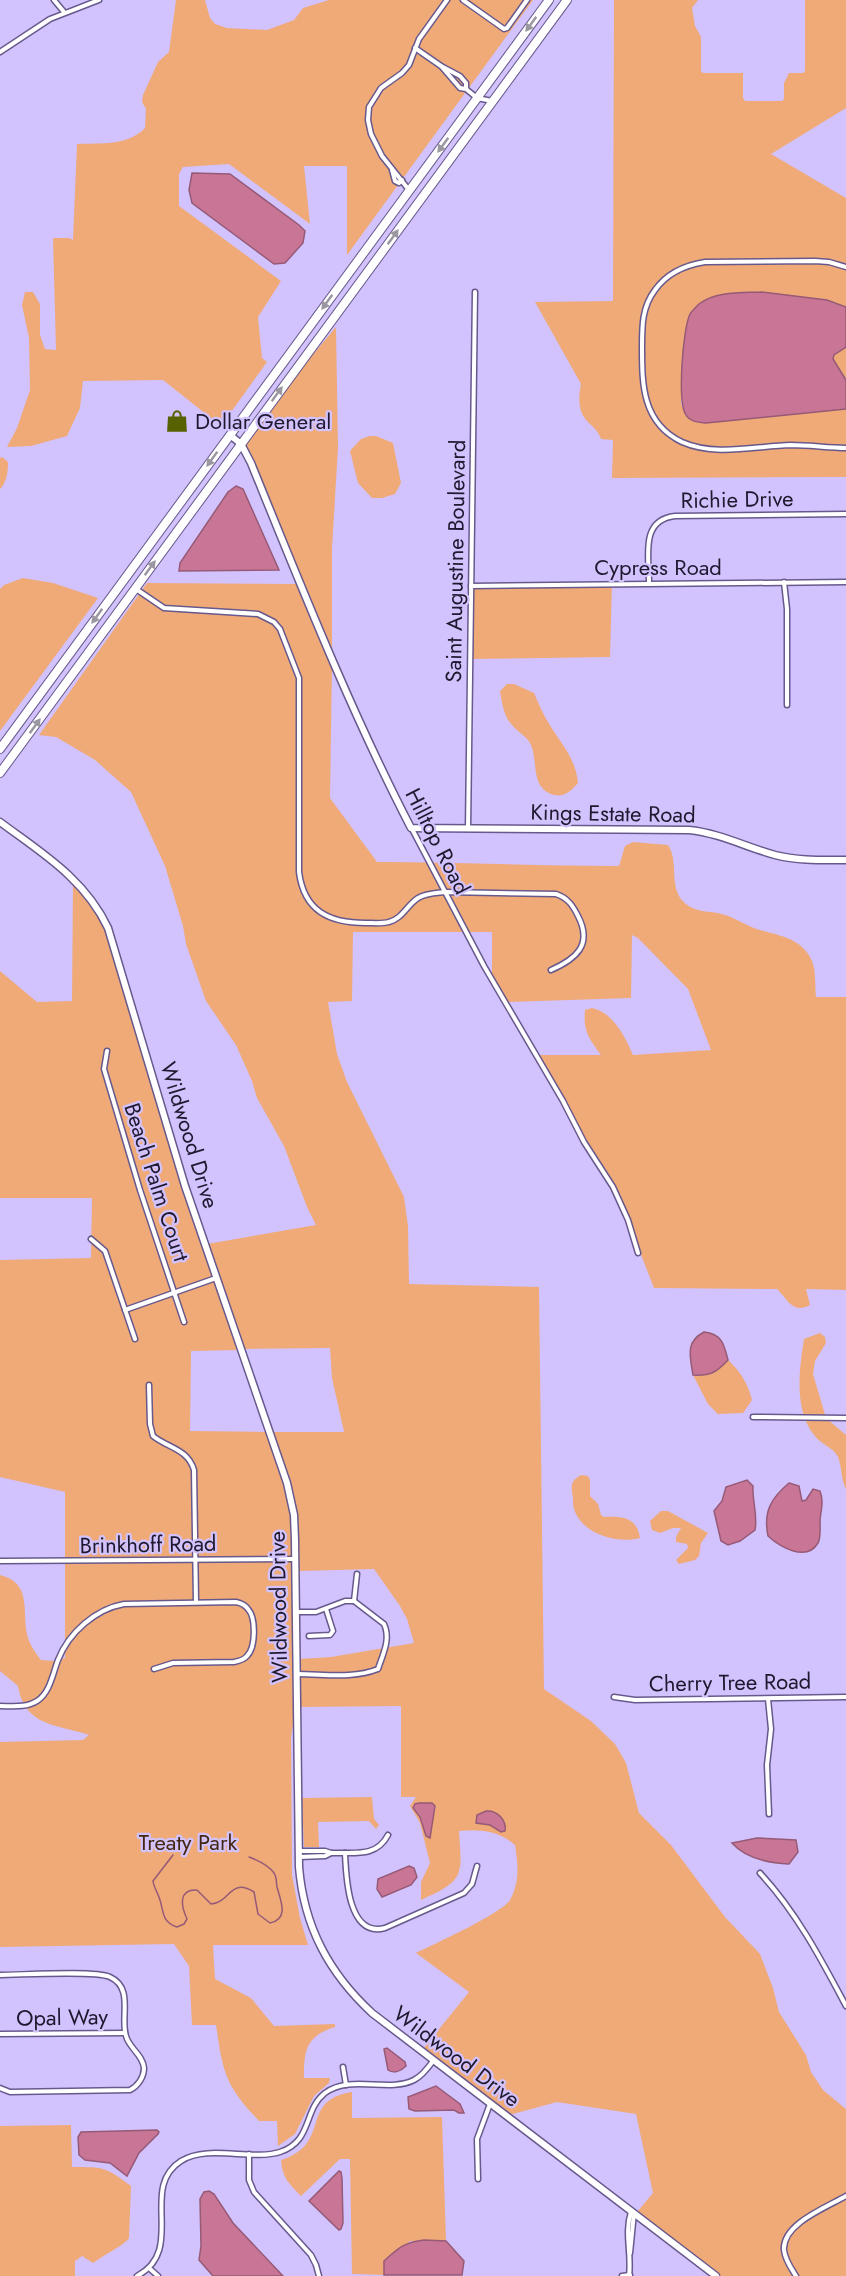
<svg xmlns="http://www.w3.org/2000/svg" width="846" height="2276" font-family="Jost,sans-serif">
<rect width="100%" height="100%" fill="#d2c3fe"/>
<g fill="#efaa78">
<path d="M176,0H205L210,18L215,24L227,28L267,30L294,20L303,8L329,0H533L347,255V166H304L310,224L229,164L183,167L179,174V206L281,281L258,317L262,358L267,362L221,426L163,380L83,381L80,408L67,436L31,446L7,447L17,428L30,390L29,338L22,305L25,292H33L40,304V335L45,349L56,350L53,238H69L73,240L77,144C100,143 128,146 145,128L146,109L142,102L143,95L158,62L169,52Z"/>
<path d="M614,0H698L692,8L695,26L701,37V71L703,73H743V98L745,101H782L784,99V83L789,73H803L805,71V0H846V108L771,154L846,198V307L827,300L762,292L700,303L689,316L682,367L681,403L686,416L786,414L846,409V477L612,478L613,440L601,439C598,431 595,429 589,423C578,413 578,399 581,384L535,302L613,301Z"/>
<path d="M336,327L338,448L332,548V653L254,462L245,446L290,382Z"/>
<path d="M846,347V380L833,359L834,355Z"/>
<path d="M370,436H376L393,443L401,483L395,494L382,498H372L358,483L350,451L361,439Z"/>
<path d="M2,457L8,462C8,471 7,482 0,489V458Z"/>
<path d="M23,578L53,583L98,598L0,731V589L4,585Z"/>
<path d="M612,582L610,657L470,659L472,583Z"/>
<path d="M147,583L298,584L332,665L330,798L377,862C457,862 538,866 619,866L625,846L633,842L668,845C680,863 667,889 686,904C699,914 711,910 725,915C735,918 744,924 754,928C776,936 801,936 812,961C816,970 815,987 816,997H846V1290L806,1289L810,1305C793,1314 788,1300 777,1289L654,1288L617,1193L592,1154L537,1055H601C589,1038 583,1032 585,1010L592,1008C613,1012 625,1037 633,1055L711,1050L688,989L638,938L632,935L631,998L506,1002L492,978V932H353L352,1001L328,1002L337,1054L347,1082L404,1197L408,1226L409,1284L539,1287L544,1689L591,1721L615,1744L626,1763L639,1813L671,1845L725,1917L760,1954L773,1988L779,2012L806,2055L811,2072L823,2090L846,2109V2276H720L637,2212L653,2193L636,2114L557,2102L509,2115L423,2049L469,1992L416,1953C434,1944 501,1914 510,1900C520,1882 518,1864 515,1845C499,1831 480,1829 459,1831C462,1876 465,1880 421,1900V1882L430,1863L420,1823L410,1806L416,1797H401V1706L299,1707V1659L331,1657L414,1643L407,1619L400,1606L374,1569L299,1571L296,1515L271,1432H344L332,1378L330,1348L243,1349L207,1244L316,1225L307,1207L284,1146L257,1098L252,1081L236,1045L206,1001L186,944L183,926L165,866L131,792L95,760L56,737L39,735Z"/>
<path d="M507,684H514L534,693C539,705 544,716 551,727C563,746 576,760 578,783C571,791 565,797 554,795C529,788 539,760 530,743C526,736 518,732 513,726C504,718 502,703 500,691Z"/>
<path d="M73,882C90,900 102,920 111,942L238,1350L191,1351L190,1431L266,1432L285,1484L291,1516L295,1711L291,1737L292,1875L300,1918L308,1945H213L215,1979L251,1998L274,2026L335,2024V2027C306,2036 304,2050 304,2078H330L329,2083L314,2096L295,2134L278,2146L277,2121H259C225,2085 223,2073 216,2025H192L189,1966L174,1944L0,1947V1742L83,1740L89,1735C57,1724 25,1727 18,1686L0,1671V1575C32,1583 22,1610 27,1634C29,1644 35,1652 41,1660L55,1661L65,1658V1492L0,1477V1260L91,1258L92,1198H0V971L37,1002L72,1001Z"/>
<path d="M820,1333L825,1337L826,1343L815,1361L813,1374L826,1418L846,1435V1489C841,1479 842,1468 838,1457C833,1447 820,1444 814,1435C794,1409 799,1370 804,1339Z"/>
<path d="M728,1360C741,1372 748,1384 752,1400L743,1413L718,1414L708,1404L693,1375C710,1376 716,1373 728,1360Z"/>
<path d="M581,1475L588,1476L590,1480V1496L598,1504L601,1515L604,1517C622,1516 637,1517 640,1538C618,1544 585,1535 575,1512C573,1508 573,1502 573,1498C571,1486 570,1481 581,1475Z"/>
<path d="M661,1511H668L708,1533L701,1543L699,1556L695,1560L679,1564L676,1560L688,1548L687,1544L676,1542V1537L681,1528H673L660,1533L652,1530L650,1521Z"/>
<path d="M372,1797L374,1819L379,1825L376,1829L369,1821L318,1822L319,1847H304L302,1798Z"/>
<path d="M352,2092V2118L442,2117L446,2241H410L384,2269V2275L352,2274L350,2159H340L301,2196C289,2184 282,2177 281,2160C333,2144 298,2100 352,2092Z"/>
<path d="M71,2125L72,2167C104,2167 106,2167 131,2186L129,2238C125,2245 102,2256 93,2263L82,2256L75,2261V2276H0V2126Z"/>
</g>
<g fill="#c97696" stroke="#965a77" stroke-width="1.5">
<path d="M192,173L230,174L299,225L305,231L303,243L285,263L274,264L192,203L189,190Z"/>
<path d="M762,292L827,300L846,307V347L834,355L833,359L846,380V409L706,423C698,422 690,422 686,415C677,402 683,328 690,314C692,311 697,306 699,304C716,291 742,293 762,292Z"/>
<path d="M236,486L243,489L279,570L179,571L180,563L228,492Z"/>
<path d="M704,1332C722,1334 724,1344 728,1360C716,1373 710,1376 693,1375C690,1356 685,1342 704,1332Z"/>
<path d="M747,1480L753,1486C752,1501 758,1515 755,1530L740,1541L728,1545L721,1541L714,1511L722,1501L726,1487Z"/>
<path d="M789,1483L799,1486L802,1501L806,1500L813,1489L820,1491C824,1501 821,1510 820,1520C820,1526 821,1538 818,1543C806,1563 779,1546 768,1536C763,1512 771,1498 789,1483Z"/>
<path d="M419,1803H432L435,1806L430,1838L426,1836L420,1817L413,1808L415,1804Z"/>
<path d="M486,1811C497,1810 507,1820 505,1831L501,1832L490,1825L476,1823L477,1815Z"/>
<path d="M757,1838L796,1840L798,1852L789,1864C769,1863 745,1858 732,1843Z"/>
<path d="M409,1866L414,1868L417,1877L411,1885L382,1897L377,1889L378,1879Z"/>
<path d="M387,2048L405,2062L406,2066C401,2071 394,2074 388,2070L384,2049Z"/>
<path d="M436,2086L460,2104L464,2113H459L454,2110L415,2111L409,2109L408,2097Z"/>
<path d="M157,2130L159,2132L158,2134L139,2153L127,2176L110,2163L85,2160L79,2155L78,2137L81,2132Z"/>
<path d="M339,2171L341,2172L342,2178L343,2223L341,2229L339,2230L309,2201Z"/>
<path d="M209,2191L214,2194L233,2223L283,2276H213L199,2260L201,2246L200,2199L204,2192Z"/>
<path d="M424,2240L446,2241L464,2261L462,2275H384V2261C398,2248 405,2242 424,2240Z"/>
</g>
<g fill="none" stroke-linecap="round" stroke-linejoin="round">
<path stroke="#965a77" stroke-width="1.5" d="M173,1855L153,1881C154,1888 158,1893 160,1900C164,1913 162,1922 177,1927L184,1924L187,1919C181,1906 178,1889 197,1890L211,1904C230,1903 230,1877 254,1892L258,1914L270,1923C290,1919 280,1899 277,1887C276,1882 277,1877 274,1873C269,1866 257,1860 249,1857"/>
<g stroke="#68598d" stroke-width="7">
<g id="street">
<path d="M54,0L64,12"/>
<path d="M463,0L504,29L507,28L527,0"/>
<path d="M415,48L441,66"/>
<path d="M0,52L50,19L99,0"/>
<path d="M466,89V83L460,76L441,66L460,88L466,89L477,98L492,101"/>
<path d="M392,170L395,181L399,183L402,180"/>
<path d="M409,190L382,156L371,134L368,120L369,107L381,88L402,73L409,65L419,39L447,0"/>
<path d="M846,267L829,262L815,261L705,262C686,265 667,273 655,290C642,307 642,326 642,347C642,384 642,423 682,442C716,457 755,446 791,445C810,445 828,448 846,448"/>
<path d="M784,582L787,609V705"/>
<path d="M649,583C649,556 640,520 675,516L846,514"/>
<path d="M471,586L846,582"/>
<path d="M136,589L164,608L258,614L274,622L280,629L299,678V872C304,911 329,923 366,923C373,923 382,924 389,922C402,919 407,905 418,898C426,893 436,893 445,892L556,894C568,898 573,906 578,916C593,945 576,959 551,970"/>
<path d="M412,829L484,966L563,1101L584,1142L613,1187L628,1220L638,1253"/>
<path d="M468,829L475,292"/>
<path d="M107,1051L104,1069L140,1190L184,1322"/>
<path d="M91,1239L105,1251L135,1339"/>
<path d="M125,1310L216,1278"/>
<path d="M149,1385L150,1424L153,1436C168,1448 188,1449 194,1470L196,1602"/>
<path d="M753,1417L846,1418"/>
<path d="M0,1561L295,1559"/>
<path d="M354,1601L357,1574"/>
<path d="M297,1612H316L345,1601H354"/>
<path d="M309,1636L330,1635L333,1631L326,1609"/>
<path d="M297,1674C325,1674 353,1679 378,1669C383,1654 391,1639 384,1624L354,1601"/>
<path d="M614,1697L635,1700L846,1697"/>
<path d="M768,1699L771,1729L767,1765L769,1814"/>
<path d="M0,1706C12,1706 26,1708 37,1701C50,1693 53,1673 58,1660C69,1632 96,1609 124,1604L236,1602C241,1603 245,1605 248,1609C256,1618 256,1647 247,1656C244,1660 239,1661 234,1662L173,1663L154,1669"/>
<path d="M299,1851H325L331,1853L325,1856L299,1857"/>
<path d="M331,1853C354,1852 376,1858 388,1835"/>
<path d="M345,1853C346,1877 348,1938 385,1928L464,1893L472,1884L477,1866"/>
<path d="M760,1873C797,1913 821,1959 846,2006"/>
<path d="M0,1975C21,1975 95,1970 110,1977C134,1988 120,2017 126,2036C129,2048 143,2055 144,2068C144,2077 138,2086 130,2090L10,2092L0,2088"/>
<path d="M0,2034L125,2033"/>
<path d="M343,2067L346,2085"/>
<path d="M249,2154V2180L254,2192L311,2255L316,2265L319,2276"/>
<path d="M478,2179L477,2139L490,2104"/>
<path d="M630,2253L634,2213"/>
<path d="M149,2268L158,2276"/>
<path d="M137,2276C187,2250 138,2188 181,2161C208,2144 251,2161 280,2152C313,2141 303,2110 325,2093C351,2074 388,2093 414,2080C422,2076 428,2068 433,2061"/>
<path d="M622,2276L630,2275"/>
<path d="M629,2276C632,2254 624,2233 631,2212"/>
<path d="M796,2276C791,2268 785,2260 784,2250C782,2224 827,2207 846,2196"/>
</g>
</g>
<g stroke="#68598d" stroke-width="9">
<g id="secondary">
<path d="M230,435L241,444L251,463C301,586 350,710 411,828L689,830C719,833 746,847 775,855C799,861 822,860 846,860"/>
<path d="M0,822C42,853 85,879 108,928L185,1186L287,1483L294,1515L295,1540L299,1867C304,1927 329,1973 372,2013L716,2276"/>
</g>
</g>
<g stroke="#68598d" stroke-width="10">
<g id="highway">
<path d="M0,749L549,0"/>
<path d="M0,773L567,0"/>
</g>
</g>
<use href="#street" stroke="#fff" stroke-width="4"/>
<use href="#secondary" stroke="#fff" stroke-width="6"/>
<use href="#highway" stroke="#fff" stroke-width="8"/>
</g>
<defs><path id="oneway-solid" d="M-6-.8H1V-3.2L6.5 0L1 3.2V.8H-6Z" transform="scale(1.5)"/></defs>
<g fill="#9a97a1">
<use href="#oneway-solid" transform="translate(531 24) rotate(126)"/>
<use href="#oneway-solid" transform="translate(443 145) rotate(126)"/>
<use href="#oneway-solid" transform="translate(393 237) rotate(-54)"/>
<use href="#oneway-solid" transform="translate(327 302) rotate(126)"/>
<use href="#oneway-solid" transform="translate(277 394) rotate(-54)"/>
<use href="#oneway-solid" transform="translate(212 459) rotate(126)"/>
<use href="#oneway-solid" transform="translate(150 568) rotate(-54)"/>
<use href="#oneway-solid" transform="translate(97 616) rotate(126)"/>
<use href="#oneway-solid" transform="translate(35 726) rotate(-54)"/>
</g>
<defs>
<g id="shop-bare" transform="scale(1.8)"><path d="M-5-2.5h2.3a2.7 3.5 0 0 1 5.4 0H5L5.5 6h-11ZM-1.5-2.5h3a1.5 2.3 0 0 0-3 0Z" fill="#576100" stroke="#d2c3fe" stroke-width="2.5" paint-order="stroke"/></g>
</defs>
<g fill-rule="evenodd">
<use href="#shop-bare" x="177" y="421"/>
</g>
<g text-anchor="middle" stroke-width="4.5" stroke-linejoin="round" paint-order="stroke">
<g font-size="22" fill="#1f182e" stroke="#d2c3fe" text-anchor="start">
<text x="195" y="429">Dollar General</text>
</g>
<g font-size="22" fill="#1f182e" stroke="#d2c3fe">
<text transform="translate(737 499) rotate(-1)" y="8">Richie Drive</text>
<text transform="translate(455 561) rotate(-89)" y="8">Saint Augustine Boulevard</text>
<text x="658" y="575">Cypress Road</text>
<text transform="translate(613 813) rotate(1)" y="8">Kings Estate Road</text>
<text transform="translate(438 841) rotate(63)" y="8">Hilltop Road</text>
<text transform="translate(190 1135) rotate(73)" y="8">Wildwood Drive</text>
<text transform="translate(157 1182) rotate(72)" y="8">Beach Palm Court</text>
<text transform="translate(148 1544) rotate(-1)" y="8">Brinkhoff Road</text>
<text transform="translate(278 1607) rotate(-91)" y="8">Wildwood Drive</text>
<text transform="translate(730 1682) rotate(-1)" y="8">Cherry Tree Road</text>
<text transform="translate(62 2017) rotate(-1)" y="8">Opal Way</text>
<text transform="translate(457 2056) rotate(37)" y="8">Wildwood Drive</text>
</g>
<g font-size="22" fill="#442710" stroke="#d2c3fe">
<text x="188" y="1850">Treaty Park</text>
</g>
</g>
</svg>
